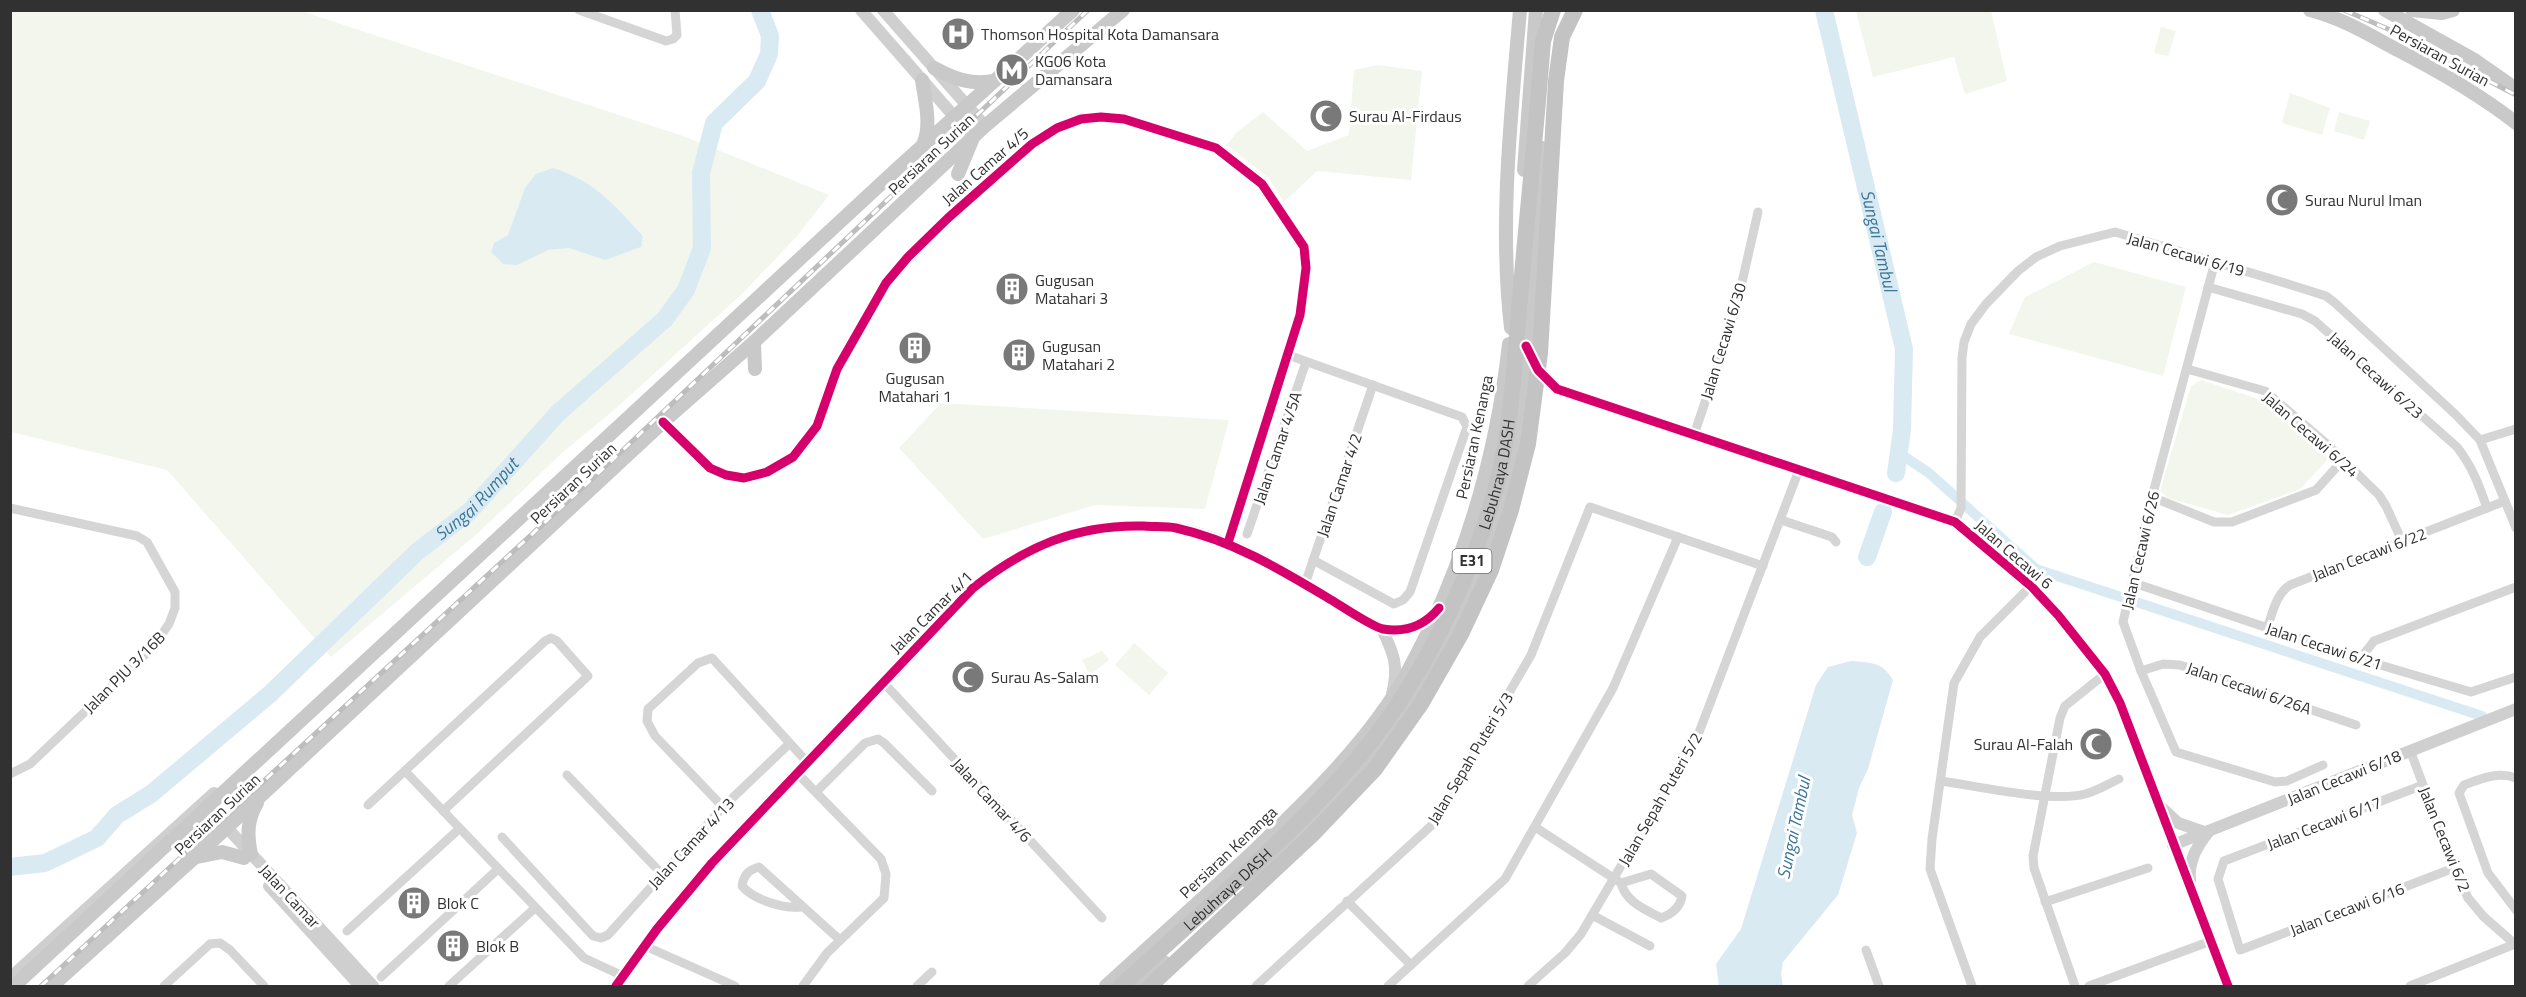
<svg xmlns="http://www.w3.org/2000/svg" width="2526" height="997" font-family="'Titillium Web',sans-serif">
<rect width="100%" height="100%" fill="#fff"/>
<g fill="#f2f6ed">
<path d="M11,11H301L686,137L829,195L798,235L743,293L614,410L563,452L478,533L331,657L167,470L11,432Z"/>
<path d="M1856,11H1991L2007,81L1965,94L1954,57L1873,77Z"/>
<path d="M2161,27L2176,31L2168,56L2154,53Z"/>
<path d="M1378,65L1422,71L1411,180L1317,171L1284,202L1269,178L1227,145L1236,133L1263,112L1307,151L1349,135L1354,70Z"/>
<path d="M2290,93L2330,108L2322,135L2282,123Z"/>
<path d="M2339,112L2370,121L2364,140L2334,131Z"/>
<path d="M2094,262L2186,287L2163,376L2009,334L2025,297Z"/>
<path d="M2201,380L2258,399L2289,421L2330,457L2300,489L2228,515L2168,498L2160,491L2191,386Z"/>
<path d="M941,403L1229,420L1205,509L1095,505L983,539L899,448Z"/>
<path d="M1134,643L1168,673L1149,695L1115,665Z"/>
<path d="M1102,651L1109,660L1090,675L1082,660Z"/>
</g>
<g fill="#daeaf3">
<path d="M553,168C594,180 615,206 643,236L641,247L605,260L569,248L548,250L517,265L503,264L491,252L494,243L508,235L525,188L536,174Z"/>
<path d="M1851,661C1872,663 1881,661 1893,680L1868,769L1859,788L1852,815L1857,833L1838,895L1783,962L1781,974L1783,986H1719L1716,964L1741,929L1816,685L1828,667Z"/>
</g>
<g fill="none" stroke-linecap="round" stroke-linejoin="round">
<path stroke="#daeaf3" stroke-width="10" d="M1899,453L1929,473L2036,569L2482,716"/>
<g stroke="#daeaf3" stroke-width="18">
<path id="s1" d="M1824,10L1904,349L1902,430L1896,473"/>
<path d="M1867,557L1883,512"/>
<path id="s2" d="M10,867L45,863L97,838L117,815L151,794L270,694L418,551L469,512L558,413L665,319L686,290L702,248L701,173L714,123L757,81L769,54L770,36L760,10"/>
</g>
<g stroke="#d5d5d5" stroke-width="9">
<path d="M579,10L666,41L673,39L677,35L675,10"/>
<path d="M2215,262L2152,497L2123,622L2141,671L2176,752L2275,782L2287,781L2323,765"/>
<path d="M2208,287L2302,314L2315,321L2457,447C2472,466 2479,485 2487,508"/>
<path d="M1288,355L1462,417L1467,427L1410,592L1403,600L1394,604L1313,560"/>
<path d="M2187,369L2265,391L2328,445L2379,495L2386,506L2402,541"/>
<path d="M663,422L710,468L726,475L744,478L767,472L793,457L817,426L837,369L886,283L908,257L948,218L1032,144L1057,128L1081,119L1101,117L1124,119L1216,148L1262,184L1304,247L1306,268L1300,315L1228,543"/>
<path d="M1694,435L1735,313L1758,212"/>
<path d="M2480,440L2516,429"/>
<path d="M2152,497L2214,522H2232L2316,490L2343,460"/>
<path d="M10,508L137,536L147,542L175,592V608L169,624L152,648L30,764L10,774"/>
<path d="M1781,520L1832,537L1836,542"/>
<path d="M1955,522L1961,508L1962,358L1964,342L1971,324L1986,304L2018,271L2036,257L2060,246L2115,232L2288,284L2326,296L2335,303L2456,415L2480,440L2516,528"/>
<path d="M1247,534L1306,362"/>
<path d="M2134,583L2360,659L2471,692L2516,677"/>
<path d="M1305,584L1373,385"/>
<path d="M2267,628C2273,612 2276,594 2290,585L2505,501"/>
<path d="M2360,659L2374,641L2516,587"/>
<path d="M2141,671L2163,664L2180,665L2356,725"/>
<path d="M883,682L1102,918"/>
<path d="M2410,750L2454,868L2468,898L2484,917L2516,945"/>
<path d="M405,771L584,958L623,976"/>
<path d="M798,774L881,859L886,874L884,898L827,953L803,986"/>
<path d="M567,775L661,873"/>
<path d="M2516,778C2498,771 2480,779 2464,785L2459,793L2488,873L2516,910"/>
<path d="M1941,781C1977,786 2053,803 2085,794C2097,791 2108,784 2119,779"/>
<path d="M2423,785L2224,861L2218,879L2240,950L2454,868"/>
<path d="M816,792L865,743L878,739L884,743L932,791"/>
<path d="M368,805L545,641L551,638L557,641L588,676L443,811"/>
<path d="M723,807L655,736L647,721L648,709L698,663L712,658L808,763"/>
<path d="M1535,827L1621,883C1626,902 1644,909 1661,918C1672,914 1680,908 1682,896L1651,874L1621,883"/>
<path d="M502,837L593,936L601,938L608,935L723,807L789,744"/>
<path d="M1347,901L1411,965"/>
<path d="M2045,902L2148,868"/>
<path d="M801,907C784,909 754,900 742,886C744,875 748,870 759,867L840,940"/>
<path d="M1592,915L1650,946"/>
<path d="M347,931L459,829"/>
<path d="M645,946L735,986"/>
<path d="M1866,950L1879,986"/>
<path d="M381,977L498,869"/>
<path d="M164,986L210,944L220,943L230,950L264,986"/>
<path d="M449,986L535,908"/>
<path d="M917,986L932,972"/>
<path d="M1256,986L1432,825L1531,655L1590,507L1763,566"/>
<path d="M1388,986L1505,879L1613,688L1678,537"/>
<path d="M1528,986L1565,953L1581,934L1698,735L1799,470"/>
<path d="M1972,986L1930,869L1932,839L1954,683L1980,637L2031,586"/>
<path d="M2075,986L2034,868L2033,856L2060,718L2065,706L2105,674"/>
<path d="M2089,986L2211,941"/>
<path d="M2410,986L2515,944"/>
</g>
<g stroke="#cfcfcf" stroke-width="12">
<path d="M861,10L973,138"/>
<path d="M883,10L985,126"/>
<path d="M1535,366L1557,389L1955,522L2031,586L2058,615L2105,674L2120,703L2228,986"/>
<path d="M1382,629C1394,654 1399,666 1392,694"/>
<path d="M207,806L373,986"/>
<path d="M2161,807L2178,823L2204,832"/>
<path d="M2173,845L2516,709"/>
<path d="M2190,881C2188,861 2197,846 2209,831"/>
<path d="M269,886L360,986"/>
<path d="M10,978L214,793"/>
<path d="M616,986L657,929L712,863L973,588C1025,547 1076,524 1144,526C1154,527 1166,526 1176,528C1231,539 1280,569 1328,598C1340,605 1372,627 1383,629C1404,633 1424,627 1436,611"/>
</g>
<g stroke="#c9c9c9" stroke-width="14">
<path d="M2310,10C2341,18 2366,33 2394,48C2437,70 2478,93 2516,123"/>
<path d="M2385,10L2473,59L2516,89"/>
<path d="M2412,10L2442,13L2453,10"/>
<path d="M934,68C955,79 970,85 994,81"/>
<path d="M922,80C925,102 932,124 923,145"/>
<path d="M1524,170L1536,10"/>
<path d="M958,174L972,140"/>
<path d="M1511,328C1499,223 1511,116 1520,10"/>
<path d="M754,342L755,369"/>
<path d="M251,854C247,835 247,820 257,803"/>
<path d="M197,857L222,852L244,858"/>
<path d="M1249,883L1317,818L1346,786L1397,722L1438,656L1482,560L1507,484L1518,426L1530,314L1542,148"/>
<path d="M14,986L898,168L1073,10"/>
<path d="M52,986L194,858L663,422L754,342L985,126L1123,10"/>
<path d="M1106,986C1156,940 1207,895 1257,848C1304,803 1351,758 1388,704C1405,680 1417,654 1430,628C1472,538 1498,443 1509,344"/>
<path d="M1137,986L1164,962"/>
</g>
<g stroke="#bdbdbd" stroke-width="5">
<g id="rail">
<path d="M2344,10L2388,29L2516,95"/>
<path d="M41,986L605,467L1088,10"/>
</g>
</g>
<use href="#rail" stroke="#fff" stroke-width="3" stroke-dasharray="9" stroke-linecap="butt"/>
<g stroke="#c3c3c3" stroke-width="16">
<path id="s3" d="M1121,986C1200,913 1286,842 1356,760C1427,677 1492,540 1507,432C1515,380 1517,327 1522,275C1529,197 1537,119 1543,41L1553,10"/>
<path d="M1150,986L1312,835L1375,769L1421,704L1461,634L1491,570L1511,510L1528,444L1540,353L1556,81L1562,37L1575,10"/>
</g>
<g stroke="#fff" stroke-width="13">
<g id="cycleway">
<path d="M1526,346L1538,370L1557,389L1955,522L2031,586L2058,615L2105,674L2120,703L2228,986"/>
<path d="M663,422L710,468L726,475L744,478L767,472L793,457L817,426L837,369L886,283L908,257L948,218L1032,144L1057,128L1081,119L1101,117L1124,119L1216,148L1262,184L1304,247L1306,268L1300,315L1228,543"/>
<path d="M616,986L657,929L712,863L973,588C1025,547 1076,524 1144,526C1154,527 1166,526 1176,528C1231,540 1280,569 1328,598C1340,605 1372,627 1383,629C1407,633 1425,625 1439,608"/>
</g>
</g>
<use href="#cycleway" stroke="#d6006c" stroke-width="9"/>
</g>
<defs>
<g id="hospital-disc" transform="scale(1.725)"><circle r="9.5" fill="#797979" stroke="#fff"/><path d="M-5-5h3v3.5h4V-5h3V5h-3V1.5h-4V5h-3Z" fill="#fff"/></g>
<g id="metro-disc" transform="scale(1.725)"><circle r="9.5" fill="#797979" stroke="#fff"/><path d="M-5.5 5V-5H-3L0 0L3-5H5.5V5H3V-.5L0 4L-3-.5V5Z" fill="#fff"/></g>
<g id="mosque-disc" transform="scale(1.725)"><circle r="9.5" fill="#797979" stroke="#fff"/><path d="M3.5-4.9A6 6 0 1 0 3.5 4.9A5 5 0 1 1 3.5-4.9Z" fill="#fff"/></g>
<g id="building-disc" transform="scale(1.725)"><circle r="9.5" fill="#797979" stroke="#fff"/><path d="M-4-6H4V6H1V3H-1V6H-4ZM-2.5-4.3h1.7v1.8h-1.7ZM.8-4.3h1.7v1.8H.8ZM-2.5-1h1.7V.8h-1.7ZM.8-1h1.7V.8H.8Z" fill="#fff"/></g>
</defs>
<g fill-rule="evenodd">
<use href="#hospital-disc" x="958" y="34"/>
<use href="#metro-disc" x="1012" y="70"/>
<use href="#mosque-disc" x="1326" y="116"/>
<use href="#mosque-disc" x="2282" y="200"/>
<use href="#building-disc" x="1012" y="289"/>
<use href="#building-disc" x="915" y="348"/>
<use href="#building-disc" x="1019" y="355"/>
<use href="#mosque-disc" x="968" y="677"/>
<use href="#mosque-disc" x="2096" y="744"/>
<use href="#building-disc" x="414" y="903"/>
<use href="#building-disc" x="453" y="946"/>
</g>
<g text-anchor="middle" stroke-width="6" stroke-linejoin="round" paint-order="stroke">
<rect fill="#fff" stroke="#6f6f6f" stroke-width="1.5" x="1452.5" y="549" width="39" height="24" rx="4.5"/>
<g font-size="15" font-weight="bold" fill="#313131">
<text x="1472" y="566">E31</text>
</g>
<g font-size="16" fill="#313131" stroke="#fff" text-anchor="start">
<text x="981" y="40">Thomson Hospital Kota Damansara</text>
<text x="1035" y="67">KG06 Kota<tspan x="1035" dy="18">Damansara</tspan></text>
<text x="1349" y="122">Surau Al-Firdaus</text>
<text x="2305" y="206">Surau Nurul Iman</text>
<text x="1035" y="286">Gugusan<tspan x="1035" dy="18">Matahari 3</tspan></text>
<text x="1042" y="352">Gugusan<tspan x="1042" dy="18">Matahari 2</tspan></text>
<text x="915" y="384" text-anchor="middle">Gugusan<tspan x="915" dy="18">Matahari 1</tspan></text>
<text x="991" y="683">Surau As-Salam</text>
<text x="2073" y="750" text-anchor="end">Surau Al-Falah</text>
<text x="437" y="909">Blok C</text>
<text x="476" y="952">Blok B</text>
</g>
<g font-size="16" fill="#313131" stroke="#fff">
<text transform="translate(2440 55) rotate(29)" y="6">Persiaran Surian</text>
<text transform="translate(931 154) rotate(-43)" y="6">Persiaran Surian</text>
<text transform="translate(985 166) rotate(-41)" y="6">Jalan Camar 4/5</text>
<text transform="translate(2186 254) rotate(16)" y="6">Jalan Cecawi 6/19</text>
<text transform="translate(1723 341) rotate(-73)" y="6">Jalan Cecawi 6/30</text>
<text transform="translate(2376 375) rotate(42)" y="6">Jalan Cecawi 6/23</text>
<text transform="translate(2311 434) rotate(41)" y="6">Jalan Cecawi 6/24</text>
<text transform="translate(1474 437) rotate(-78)" y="6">Persiaran Kenanga</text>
<text transform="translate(1277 448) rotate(-71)" y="6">Jalan Camar 4/5A</text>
<text dy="6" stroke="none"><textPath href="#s3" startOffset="648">Lebuhraya DASH</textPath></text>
<text transform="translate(573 483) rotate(-43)" y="6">Persiaran Surian</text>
<text transform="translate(1339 485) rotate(-71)" y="6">Jalan Camar 4/2</text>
<text transform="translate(2140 550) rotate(-77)" y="6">Jalan Cecawi 6/26</text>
<text transform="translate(2014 554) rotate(41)" y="6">Jalan Cecawi 6</text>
<text transform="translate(2369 554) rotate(-21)" y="6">Jalan Cecawi 6/22</text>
<text transform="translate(931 612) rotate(-45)" y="6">Jalan Camar 4/1</text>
<text transform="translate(2324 646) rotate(18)" y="6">Jalan Cecawi 6/21</text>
<text transform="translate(124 672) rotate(-45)" y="6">Jalan PJU 3/16B</text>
<text transform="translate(2249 688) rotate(19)" y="6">Jalan Cecawi 6/26A</text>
<text transform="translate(1470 758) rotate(-59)" y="6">Jalan Sepah Puteri 5/3</text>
<text transform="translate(2344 777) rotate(-22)" y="6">Jalan Cecawi 6/18</text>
<text transform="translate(1660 799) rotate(-60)" y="6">Jalan Sepah Puteri 5/2</text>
<text transform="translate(992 800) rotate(47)" y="6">Jalan Camar 4/6</text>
<text transform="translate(217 814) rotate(-43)" y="6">Persiaran Surian</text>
<text transform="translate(2324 823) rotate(-21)" y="6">Jalan Cecawi 6/17</text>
<text transform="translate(2445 839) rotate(68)" y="6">Jalan Cecawi 6/2</text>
<text transform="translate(691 843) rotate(-47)" y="6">Jalan Camar 4/13</text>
<text transform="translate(1228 852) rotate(-43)" y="6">Persiaran Kenanga</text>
<text dy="6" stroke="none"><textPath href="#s3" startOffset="144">Lebuhraya DASH</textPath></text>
<text transform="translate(290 896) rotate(47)" y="6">Jalan Camar</text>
<text transform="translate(2347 909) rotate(-21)" y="6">Jalan Cecawi 6/16</text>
</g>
<g font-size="18" font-style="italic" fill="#3b7697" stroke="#fff">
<text dy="6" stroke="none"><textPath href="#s1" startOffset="237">Sungai Tambul</textPath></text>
<text dy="6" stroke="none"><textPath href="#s2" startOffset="603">Sungai Rumput</textPath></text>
<text transform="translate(1794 828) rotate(-78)" y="6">Sungai Tambul</text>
</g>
</g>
<rect width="2526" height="997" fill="none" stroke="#313131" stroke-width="24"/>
</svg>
